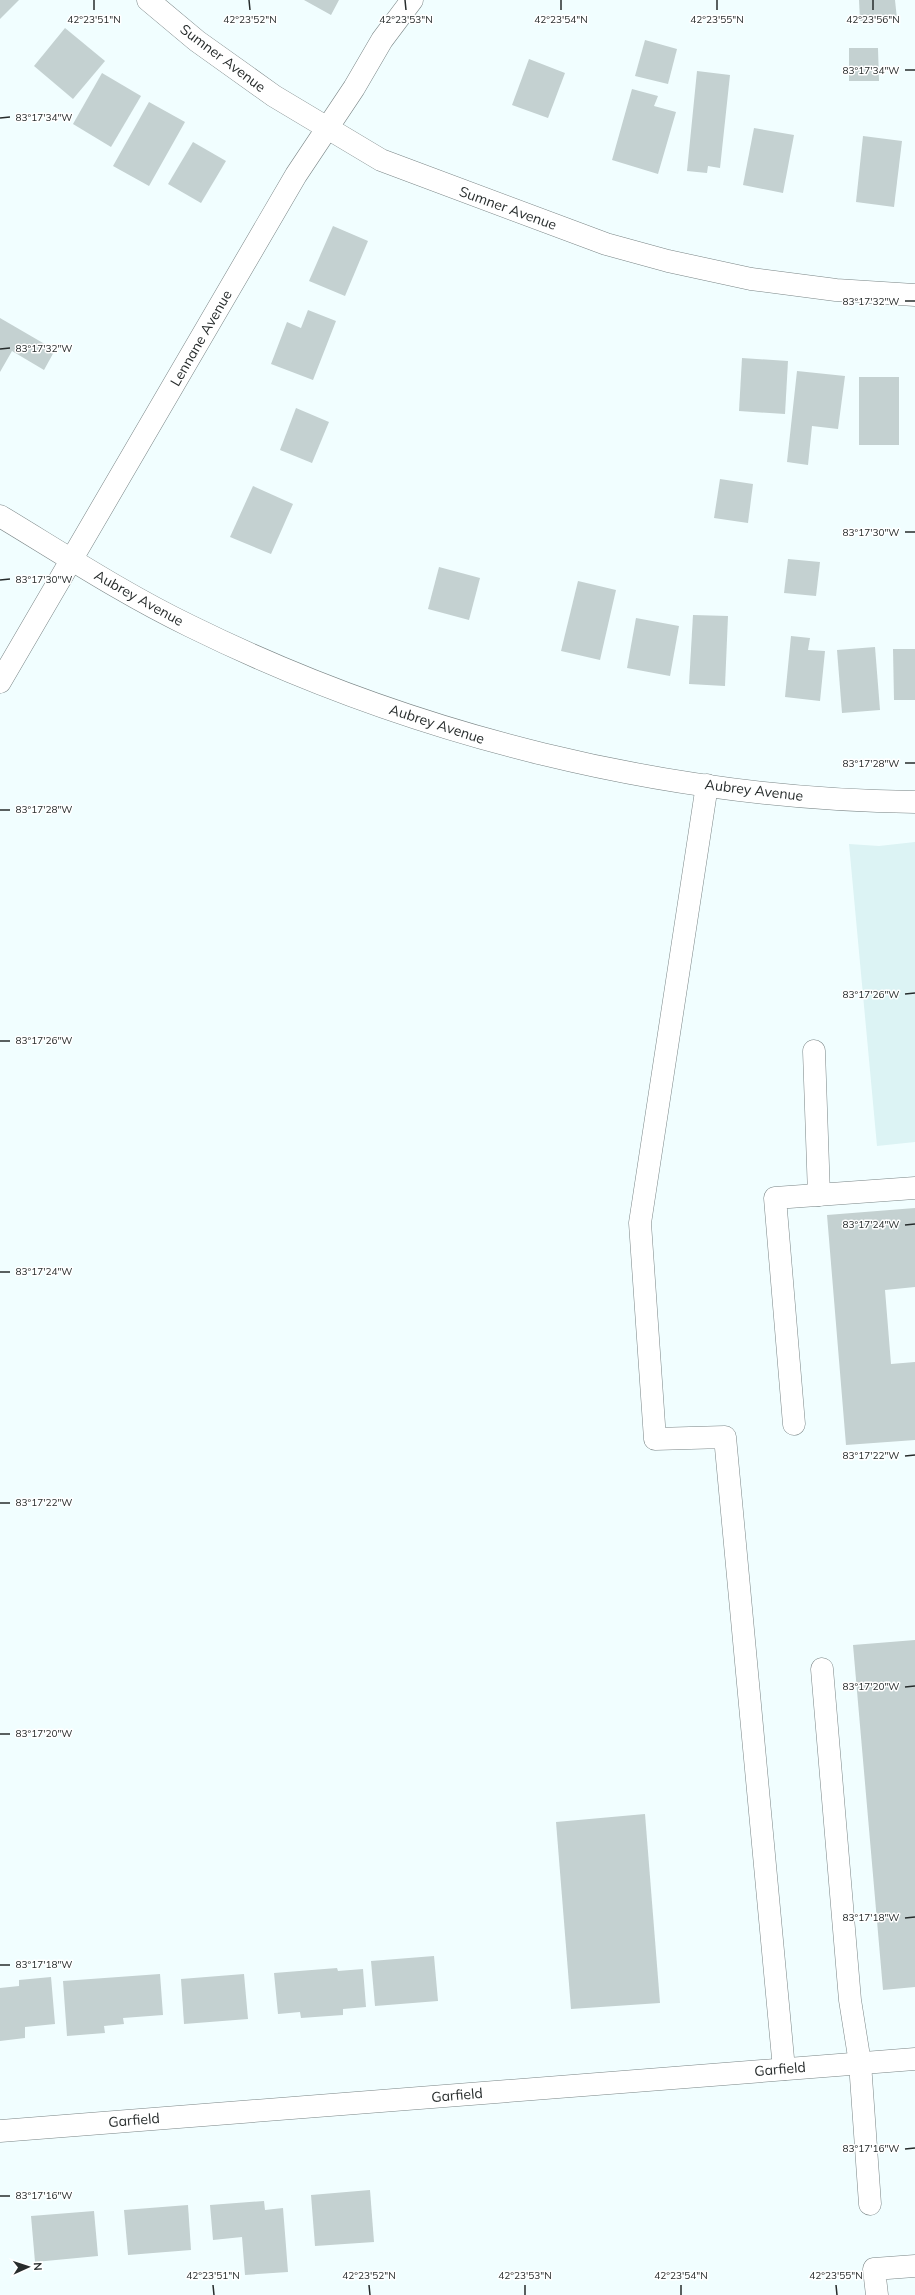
<svg xmlns="http://www.w3.org/2000/svg" width="915" height="2295" font-family="Mulish,sans-serif">
<rect width="100%" height="100%" fill="#f1feff"/>
<path fill="#dcf3f4" d="M915,842V1142L877,1146L849,844L879,846Z"/>
<g fill="#c4d1d1">
<path d="M0,0H19L0,19Z"/>
<path d="M304,0H339L331,15Z"/>
<path d="M859,0H895L897,19L860,21Z"/>
<path d="M65,28L105,61L73,99L34,66Z"/>
<path d="M645,40L677,49L668,84L635,76Z"/>
<path d="M849,48H878L879,81H849Z"/>
<path d="M529,59L565,73L548,118L512,105Z"/>
<path d="M697,71L730,75L720,168L708,166L707,173L687,171Z"/>
<path d="M102,73L141,96L111,147L73,124Z"/>
<path d="M632,89L658,96L654,106L676,112L658,174L612,160Z"/>
<path d="M149,102L185,122L149,186L113,166Z"/>
<path d="M754,128L794,135L783,193L743,185Z"/>
<path d="M863,136L902,141L894,207L856,202Z"/>
<path d="M193,142L226,161L201,203L168,184Z"/>
<path d="M333,226L368,241L345,296L309,281Z"/>
<path d="M308,310L336,321L313,380L271,364L287,322L301,328Z"/>
<path d="M0,318L55,350L44,370L12,351L0,372Z"/>
<path d="M742,358L788,361L785,414L739,411Z"/>
<path d="M797,371L845,376L838,429L812,426L808,465L787,462Z"/>
<rect x="859" y="377" width="40" height="68"/>
<path d="M296,408L329,422L312,463L280,450Z"/>
<path d="M720,479L753,484L748,523L714,518Z"/>
<path d="M253,486L293,504L271,554L230,537Z"/>
<path d="M788,559L820,562L816,596L784,593Z"/>
<path d="M439,567L480,578L469,620L428,609Z"/>
<path d="M578,581L616,590L600,660L561,651Z"/>
<path d="M693,615L728,616L725,686L689,684Z"/>
<path d="M636,618L679,626L670,676L627,668Z"/>
<path d="M791,636L810,638L808,650L825,651L820,701L785,697Z"/>
<path d="M875,647L880,710L842,713L837,650Z"/>
<path d="M893,649H915V700H894Z"/>
<path d="M915,1208V1287L885,1290L891,1364L915,1362V1440L846,1445L827,1215Z"/>
<path d="M915,1640V1987L883,1990L853,1645Z"/>
<path d="M645,1814L660,2003L571,2009L556,1822Z"/>
<path d="M434,1956L438,2001L375,2006L371,1961Z"/>
<path d="M337,1968L338,1971L363,1969L366,2007L343,2009V2015L301,2018L300,2012L278,2014L274,1973Z"/>
<path d="M160,1974L163,2015L123,2018L124,2024L104,2026L105,2033L67,2036L63,1981Z"/>
<path d="M244,1974L248,2019L184,2024L181,1979Z"/>
<path d="M51,1977L55,2024L25,2027V2038L0,2041V1988L19,1986V1980Z"/>
<path d="M370,2190L374,2242L315,2246L311,2195Z"/>
<path d="M264,2201L265,2210L283,2208L288,2272L245,2275L242,2237L213,2240L210,2205Z"/>
<path d="M188,2205L191,2250L128,2255L124,2210Z"/>
<path d="M94,2211L98,2256L35,2262L31,2216Z"/>
</g>
<g fill="none" stroke-linecap="round" stroke-linejoin="round">
<g stroke="#7a8586" stroke-width="23">
<g id="minor">
<path d="M148,0L197,41L274,96L381,160L606,244L668,261L751,279L836,290L915,295"/>
<path d="M0,516C63,554 124,594 190,626C413,736 667,799 915,802"/>
<path d="M0,682L296,175L354,88L382,40L412,0"/>
<path d="M707,785L640,1223L655,1439L725,1437L784,2069"/>
<path d="M814,1051L819,1195"/>
<path d="M794,1424L775,1198L915,1188"/>
<path d="M822,1669L850,2000L860,2063L870,2204"/>
<path d="M0,2131L915,2059"/>
<path d="M877,2295L874,2269L915,2266"/>
</g>
</g>
<use href="#minor" stroke="#fff" stroke-width="22"/>
</g>
<path fill="none" stroke="#272c2c" stroke-width="1.5" d="M94,0V10M249,0L250,10M405,0L406,10M561,0V10M717,0V10M873,0V10M905,70H915M0,118L10,117M905,301H915M0,349L10,348M905,532H915M0,580L10,579M905,763H915M0,810H10M905,994L915,993M0,1041H10M905,1225L915,1224M0,1272H10M905,1456L915,1455M0,1503H10M905,1687L915,1686M0,1734H10M905,1918L915,1917M0,1965H10M905,2149L915,2148M0,2196H10M213,2285L214,2295M369,2285L370,2295M525,2285V2295M681,2285V2295M836,2285L837,2295"/>
<g text-anchor="middle" stroke-width="3" stroke-linejoin="round" paint-order="stroke">
<g font-size="14" fill="#272c2c" stroke="#fff">
<text transform="translate(223 58) rotate(37)" y="5">Sumner Avenue</text>
<text transform="translate(508 208) rotate(20)" y="5">Sumner Avenue</text>
<text transform="translate(201 338) rotate(-60)" y="5">Lennane Avenue</text>
<text transform="translate(139 598) rotate(29)" y="5">Aubrey Avenue</text>
<text transform="translate(437 724) rotate(18)" y="5">Aubrey Avenue</text>
<text transform="translate(754 790) rotate(7)" y="5">Aubrey Avenue</text>
<text transform="translate(780 2069) rotate(-5)" y="5">Garfield</text>
<text transform="translate(457 2095) rotate(-5)" y="5">Garfield</text>
<text transform="translate(134 2120) rotate(-5)" y="5">Garfield</text>
</g>
</g>
<g font-size="10" text-anchor="middle" fill="#272c2c" stroke="#fff" stroke-width="3" stroke-linejoin="round" paint-order="stroke">
<text x="94" y="23">42°23'51"N</text>
<text x="250" y="23">42°23'52"N</text>
<text x="406" y="23">42°23'53"N</text>
<text x="561" y="23">42°23'54"N</text>
<text x="717" y="23">42°23'55"N</text>
<text x="873" y="23">42°23'56"N</text>
<text x="871" y="74">83°17'34"W</text>
<text x="44" y="121">83°17'34"W</text>
<text x="871" y="305">83°17'32"W</text>
<text x="44" y="352">83°17'32"W</text>
<text x="871" y="536">83°17'30"W</text>
<text x="44" y="583">83°17'30"W</text>
<text x="871" y="767">83°17'28"W</text>
<text x="44" y="813">83°17'28"W</text>
<text x="871" y="998">83°17'26"W</text>
<text x="44" y="1044">83°17'26"W</text>
<text x="871" y="1228">83°17'24"W</text>
<text x="44" y="1275">83°17'24"W</text>
<text x="871" y="1459">83°17'22"W</text>
<text x="44" y="1506">83°17'22"W</text>
<text x="871" y="1690">83°17'20"W</text>
<text x="44" y="1737">83°17'20"W</text>
<text x="871" y="1921">83°17'18"W</text>
<text x="44" y="1968">83°17'18"W</text>
<text x="871" y="2152">83°17'16"W</text>
<text x="44" y="2199">83°17'16"W</text>
<text x="213" y="2279">42°23'51"N</text>
<text x="369" y="2279">42°23'52"N</text>
<text x="525" y="2279">42°23'53"N</text>
<text x="681" y="2279">42°23'54"N</text>
<text x="836" y="2279">42°23'55"N</text>
</g>
<g transform="translate(28 2267) rotate(87)" stroke="#ffffff" stroke-width="3" paint-order="stroke">
<path d="M0-3L7 15L0 10L-7 15Z" fill="#272c2c"/>
<text y="-6" font-size="11" font-weight="bold" text-anchor="middle" fill="#272c2c">N</text>
</g>
</svg>
